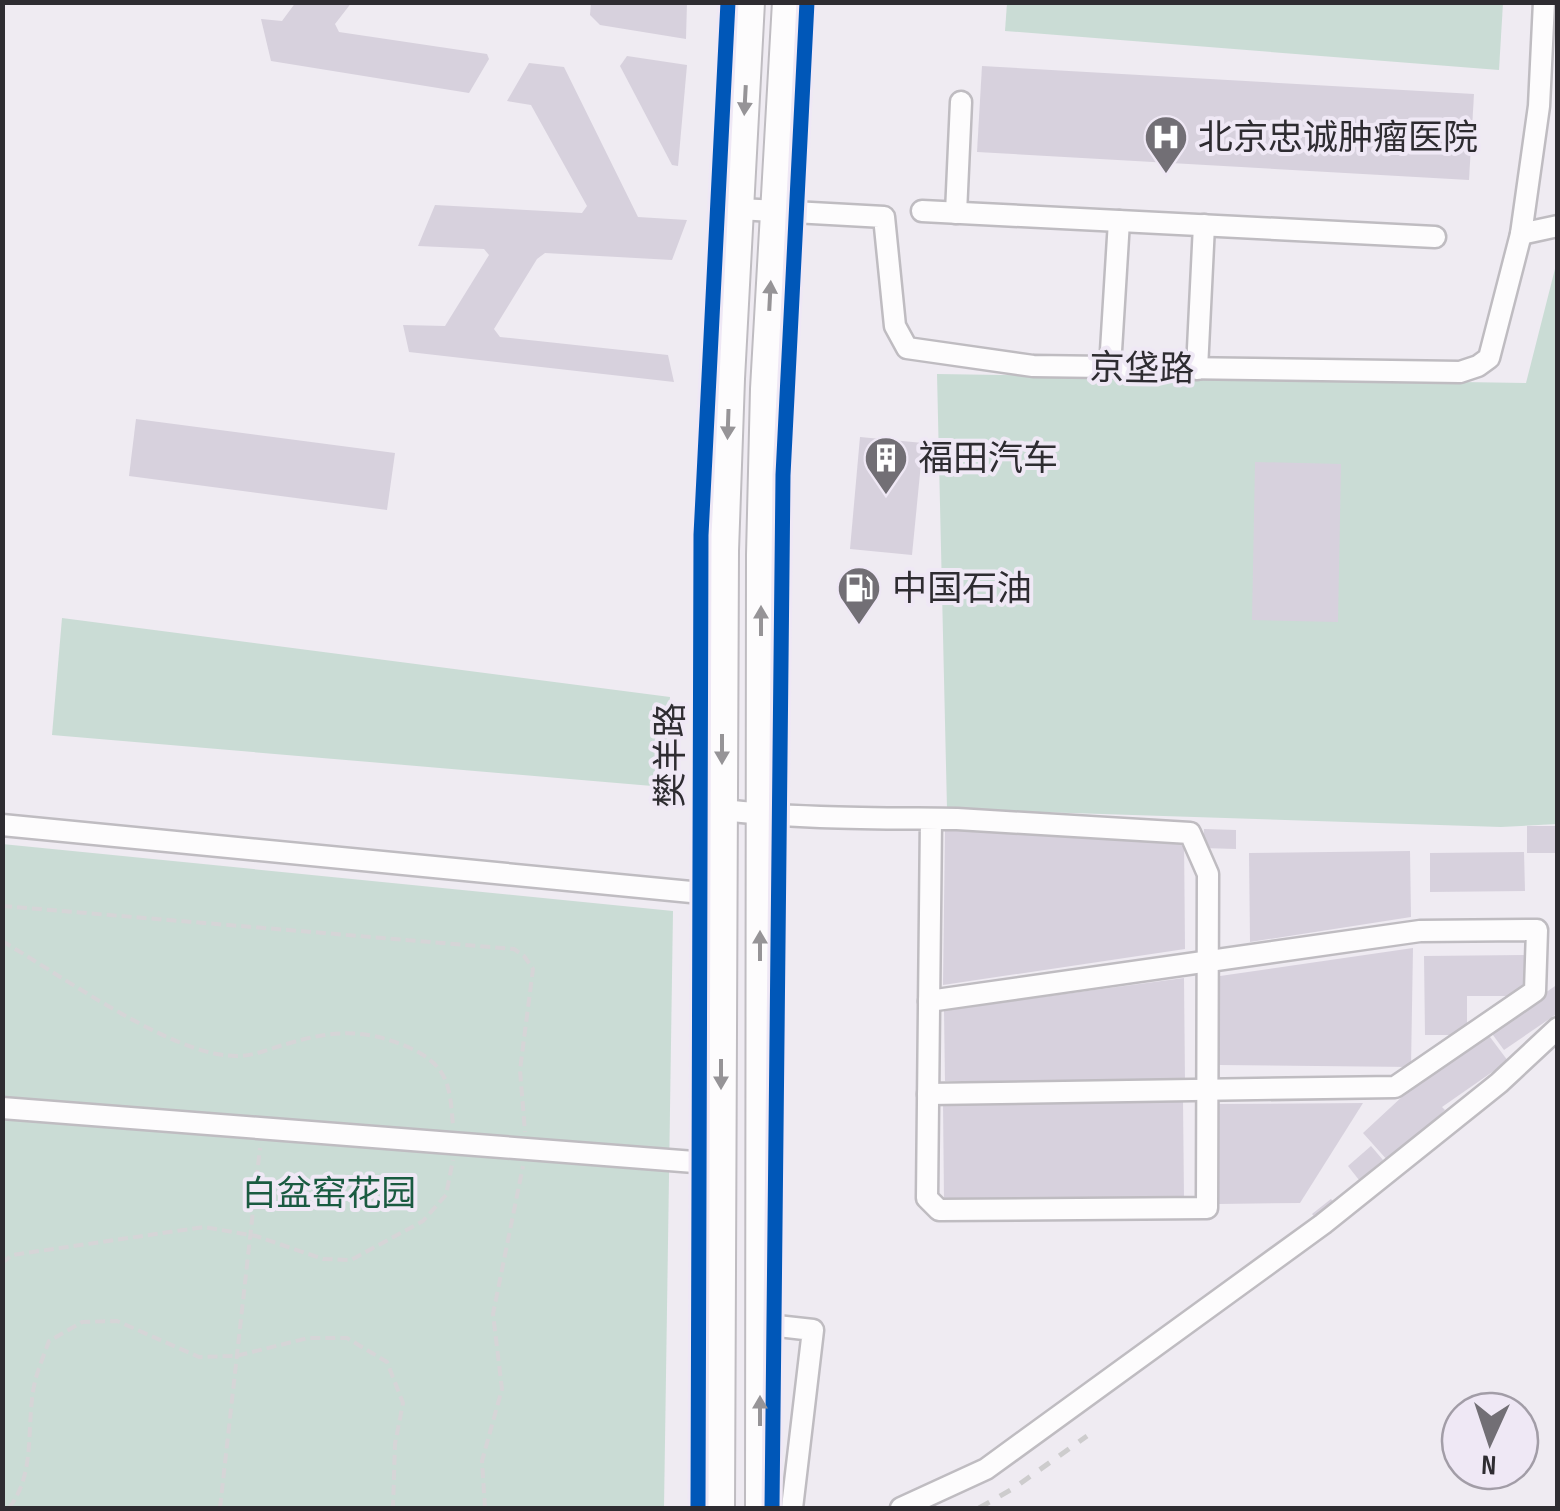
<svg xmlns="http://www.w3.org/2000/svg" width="1560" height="1511" font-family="'Sofia Sans Condensed','Noto Sans SC',sans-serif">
<rect width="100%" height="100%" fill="#efebf2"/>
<g fill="#cadcd5">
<path d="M1007,3H1503L1499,70L1005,31Z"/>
<path d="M1557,261V824L1501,827L947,809L937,374L1526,383Z"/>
<path d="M62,618L670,697L664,787L52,735Z"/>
<path d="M2,844L673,911L664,1508H3Z"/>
</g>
<g fill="#d7d1dd">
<path d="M296,2H352L335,24L339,32L487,54L489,59L469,93L271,61L261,19L282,21Z"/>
<path d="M591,2H687L686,39L600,25L590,15Z"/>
<path d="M627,56L687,65L678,166L672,165L620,66Z"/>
<path d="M529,63L564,67L638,217L687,220L672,260L545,253L537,259L494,329L500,337L668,355L674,382L409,352L403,325L445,326L489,255L484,249L418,246L435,205L582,213L587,206L531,105L507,101Z"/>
<path d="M982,66L1474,94L1469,180L977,152Z"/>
<path d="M136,419L395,453L387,510L129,476Z"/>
<path d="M860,437L923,443L912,555L850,549Z"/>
<path d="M1255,462L1341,464L1338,622L1252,620Z"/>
<rect x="1527" y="826" width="31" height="27"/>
<path d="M945,829L1184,837L1185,949L943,985Z"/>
<path d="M1204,829L1236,830V849L1203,848Z"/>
<path d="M1410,851L1411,917L1250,942L1249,853Z"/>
<path d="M1524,852L1525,891L1430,892V853Z"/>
<path d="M1413,948L1411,1067L1219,1065L1220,976Z"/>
<path d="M1524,955V996H1467V1035H1425L1424,956Z"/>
<path d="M1184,978L1185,1082L945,1081L944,1010Z"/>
<path d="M1558,984V1013L1504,1050L1490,1031Z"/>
<path d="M1487,1033L1508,1061L1442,1107L1445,1110L1389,1162L1363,1133L1418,1082Z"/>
<path d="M1183,1100L1184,1199L944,1201L943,1102Z"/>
<path d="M1363,1103L1300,1203L1219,1204L1218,1104Z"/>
<path d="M1371,1146L1383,1160L1359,1180L1348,1166Z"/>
<path d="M1331,1199L1337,1206L1318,1221L1312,1214Z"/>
</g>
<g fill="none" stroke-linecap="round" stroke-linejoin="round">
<g stroke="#bfbcc1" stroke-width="25">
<g id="minor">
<path d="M739,209L884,217L895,326L907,348L1033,366L1460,372L1478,366L1489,358L1521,234L1539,106L1544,2"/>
<path d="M922,211L1435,237"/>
<path d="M956,213L961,102"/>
<path d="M1521,234L1558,226"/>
<path d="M1110,367L1119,221"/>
<path d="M1197,369L1204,225"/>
<path d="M723,810C801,819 878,818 957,819L1190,833L1208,874L1207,1208L939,1210L927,1198L931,819"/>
<path d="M2,825L722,895"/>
<path d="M928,1094L1395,1087L1535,991L1537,930L1420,931L929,1001"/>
<path d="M2,1108L720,1164"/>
<path d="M760,1324L813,1330L792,1508"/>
<path d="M901,1508L986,1469L1323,1224L1499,1083L1558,1028"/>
</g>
</g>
<g stroke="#bfbcc1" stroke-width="32">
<g id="major">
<path d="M720,1508L724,551L730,379L750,2"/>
<path d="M760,1508L761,555L765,389L787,2"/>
</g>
</g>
<g stroke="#d6d5d7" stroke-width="4" stroke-dasharray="10 5" stroke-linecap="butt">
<path d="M2,906L514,949L524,956L533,969L520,1070L525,1132"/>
<path d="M2,941C60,975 154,1042 217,1054C249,1060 261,1051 290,1043C334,1030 366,1029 408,1047C448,1065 450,1085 453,1126"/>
<path d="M2,1263L12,1255L204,1227L256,1236L323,1259L351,1260L423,1221L446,1195L453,1160"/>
<path d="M9,1508C36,1473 26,1428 34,1386C37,1371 44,1355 49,1341L82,1322L117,1321L199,1357L236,1356L308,1338H347L387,1362L403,1403L395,1444L393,1508"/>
<path d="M220,1508L260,1148"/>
<path d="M485,1508L482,1461L502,1389L493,1314L523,1166"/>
</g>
<use href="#minor" stroke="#fdfcfd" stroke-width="20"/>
<use href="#major" stroke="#fdfcfd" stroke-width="28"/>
<path stroke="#cdcccd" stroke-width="5" stroke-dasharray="12 12" stroke-linecap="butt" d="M979,1508L1014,1488L1087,1436"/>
<g stroke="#efe8f5" stroke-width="21">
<g id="cycleway">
<path d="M698,1508L701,535L728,2"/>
<path d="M772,1508L783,475L807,2"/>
</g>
</g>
<use href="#cycleway" stroke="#0057b8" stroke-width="15"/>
</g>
<defs><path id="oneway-solid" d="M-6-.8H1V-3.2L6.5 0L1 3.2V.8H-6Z" transform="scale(2.5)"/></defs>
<g fill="#969497">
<use href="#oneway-solid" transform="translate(745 100) rotate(93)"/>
<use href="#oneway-solid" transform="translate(770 296) rotate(-87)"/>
<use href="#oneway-solid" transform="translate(728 424) rotate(92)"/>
<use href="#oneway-solid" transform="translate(761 621) rotate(-90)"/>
<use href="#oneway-solid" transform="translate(722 749) rotate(90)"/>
<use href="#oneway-solid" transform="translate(760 946) rotate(-90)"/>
<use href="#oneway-solid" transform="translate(721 1074) rotate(90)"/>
<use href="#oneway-solid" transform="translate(760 1411) rotate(-90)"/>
</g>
<defs>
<g id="hospital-pin" transform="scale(2.25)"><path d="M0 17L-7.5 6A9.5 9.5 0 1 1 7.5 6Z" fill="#726f75" stroke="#efe8f5"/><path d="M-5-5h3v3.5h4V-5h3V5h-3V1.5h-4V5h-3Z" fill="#fff"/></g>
<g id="building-pin" transform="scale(2.25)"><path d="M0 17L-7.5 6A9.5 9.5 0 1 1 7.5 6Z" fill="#726f75" stroke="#efe8f5"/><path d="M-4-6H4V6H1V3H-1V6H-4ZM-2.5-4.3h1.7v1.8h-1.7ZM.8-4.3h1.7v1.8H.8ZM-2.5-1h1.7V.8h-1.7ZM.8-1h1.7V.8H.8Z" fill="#fff"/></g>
<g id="fuel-pin" transform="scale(2.25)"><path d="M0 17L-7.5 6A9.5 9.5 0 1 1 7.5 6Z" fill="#726f75" stroke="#efe8f5"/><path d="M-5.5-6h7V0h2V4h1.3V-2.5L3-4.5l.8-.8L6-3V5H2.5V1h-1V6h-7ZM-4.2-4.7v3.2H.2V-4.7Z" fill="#fff"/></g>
</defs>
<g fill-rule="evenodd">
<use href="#hospital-pin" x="1166" y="137"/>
<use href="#building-pin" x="886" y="458"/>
<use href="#fuel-pin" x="859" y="588"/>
</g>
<g text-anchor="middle" stroke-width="8" stroke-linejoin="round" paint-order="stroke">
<g font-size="35" fill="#2e2c31" stroke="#efe8f5" text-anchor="start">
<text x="1198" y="149">北京忠诚肿瘤医院</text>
<text x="918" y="470">福田汽车</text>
<text x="892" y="600">中国石油</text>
</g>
<g font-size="35" fill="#2e2c31" stroke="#efe8f5">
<text transform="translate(1142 368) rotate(1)" y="12">京垡路</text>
<text transform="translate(670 755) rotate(-90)" y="12">樊羊路</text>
</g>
<g font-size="35" fill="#1a5b41" stroke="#efe8f5">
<text x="329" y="1205">白盆窑花园</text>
</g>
</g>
<rect width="1560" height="1511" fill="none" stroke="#2e2c31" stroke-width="10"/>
<g transform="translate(1490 1441) rotate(183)"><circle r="48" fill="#efe8f5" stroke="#a29da7" stroke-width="2.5"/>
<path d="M0-8L18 38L0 25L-18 38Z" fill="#726f75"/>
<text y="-15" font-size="28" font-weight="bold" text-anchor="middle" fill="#2e2c31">N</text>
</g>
</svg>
